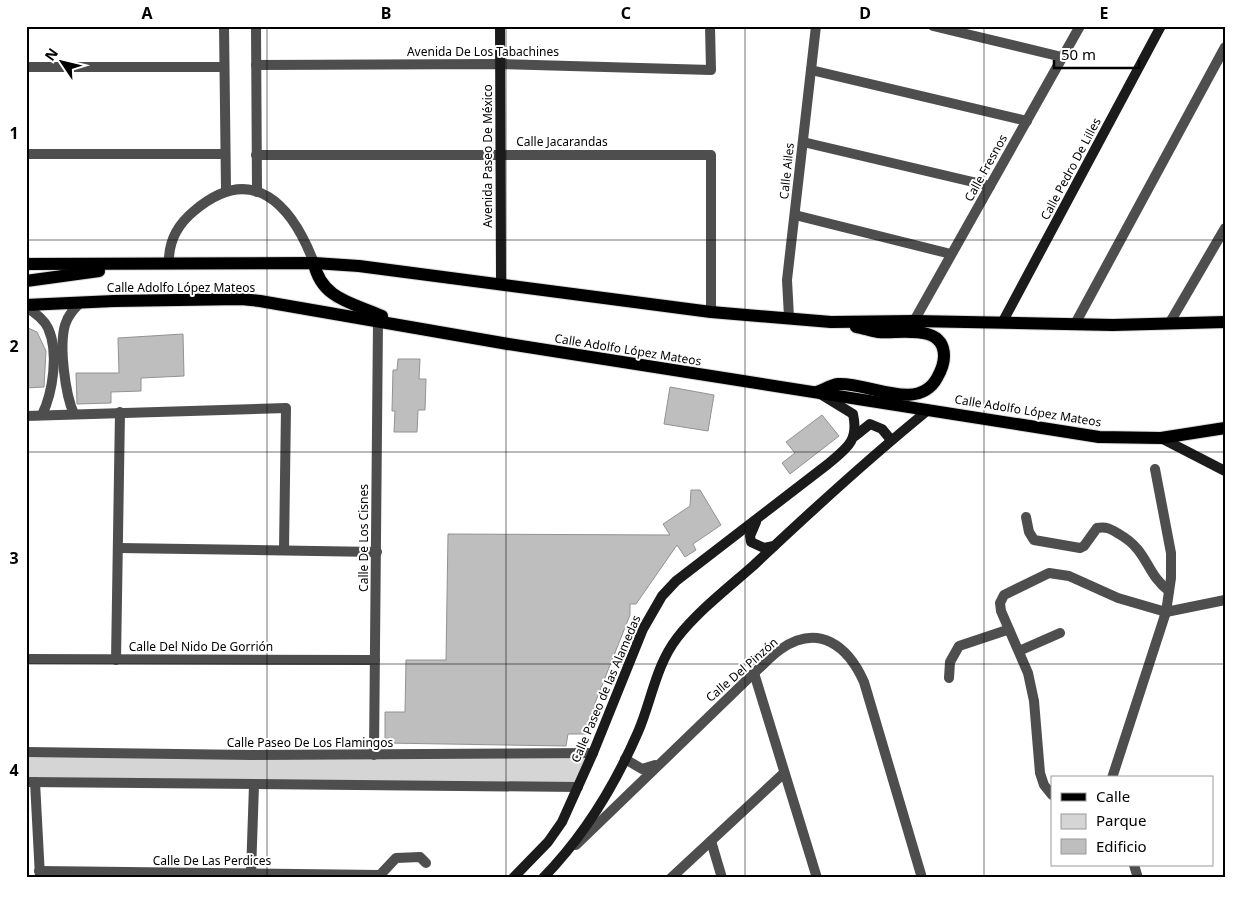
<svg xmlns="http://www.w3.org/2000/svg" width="1251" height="904" font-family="'Noto Sans',sans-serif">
<rect width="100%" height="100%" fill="#fff"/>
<path fill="#d5d5d5" d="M26,752L593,753L578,787L26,780Z"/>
<g fill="#bebebe" stroke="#929292">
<path d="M26,327L37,332L46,351L44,387L26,388Z"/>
<path d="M183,334L184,376L141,378V391L111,392V403L77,404L76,373H119L118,338Z"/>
<path d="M398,359H420L419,379H426L425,410H418L417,432H394L395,411H392L393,370H397Z"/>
<path d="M670,387L714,395L708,431L664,424Z"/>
<path d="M822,415L839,436L790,474L782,463L795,453L786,442Z"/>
<path d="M691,490H700L721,525L693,544L696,550L685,557L677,545L636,604H630V615L595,703L590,734H568L566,746L385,743V712H405L406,660H446L448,534L670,535L663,524L690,506Z"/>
</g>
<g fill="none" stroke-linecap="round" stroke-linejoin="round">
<g stroke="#dbdbdb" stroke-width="14">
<g id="primary">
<path d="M314,263C321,299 353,303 382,316"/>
<path d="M26,264L314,263L359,266L711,312L831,322L914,321L1113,325L1225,322"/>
<path d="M26,281L99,271"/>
<path d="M26,305L114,301L241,299L260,301L508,344L1099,437L1161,438L1225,428"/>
<path d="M817,392C823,390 831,385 838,384C868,382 918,413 937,378C941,371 944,364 944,356C944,323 900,334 878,332C871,331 863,328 856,327"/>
</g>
</g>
<g stroke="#4e4e4e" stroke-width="10">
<path d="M224,26L226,190"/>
<path d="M256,26L257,192"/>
<path d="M933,26L1062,57"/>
<path d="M256,65L500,64L711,70L710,26"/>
<path d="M26,67H224"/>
<path d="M811,70L1027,121"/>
<path d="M803,142L990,186"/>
<path d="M26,154H225"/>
<path d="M256,155H711V312"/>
<path d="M795,215L951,254"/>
<path d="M169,264C168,242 177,225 194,211C253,161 292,205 314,263"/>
<path d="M26,307C34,312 44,319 48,328C59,352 53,392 42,415"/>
<path d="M789,317L787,280L816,26"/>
<path d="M914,321L1080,26"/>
<path d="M1075,324L1225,47"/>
<path d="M1169,324L1225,228"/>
<path d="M74,414C65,394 59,346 65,325C68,315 74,309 81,302"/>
<path d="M26,416L286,408L284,550"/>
<path d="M1026,517L1029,532L1034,540L1080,548L1084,546L1097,528C1106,526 1111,529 1119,534C1149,551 1145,573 1169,591"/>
<path d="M119,548L377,552"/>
<path d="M1019,651L1060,633"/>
<path d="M26,659L375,660"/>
<path d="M116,660L120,412"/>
<path d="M754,673L817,878"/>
<path d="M949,678L950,662L959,646L1007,630"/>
<path d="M26,752L252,755L593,753"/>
<path d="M374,755L378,321"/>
<path d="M625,759L642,769L655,765"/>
<path d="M1112,778L1166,612L1171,578V553L1155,469"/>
<path d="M26,782L578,787"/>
<path d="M35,782L40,877"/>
<path d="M1052,795L1044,785L1040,773L1034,701L1028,673L1001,611L1000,603L1004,595L1049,573L1069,576L1118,598L1166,612L1225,600"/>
<path d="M711,841L722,878"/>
<path d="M576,845L754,673C763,665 771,656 781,649C819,623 848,646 864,682L922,878"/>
<path d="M1134,865L1138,878"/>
<path d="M39,871L380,875"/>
<path d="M251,873L254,785"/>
<path d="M375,877L380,875L396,858L420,857L426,863"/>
<path d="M671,878L784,773"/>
</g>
<g stroke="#1b1b1b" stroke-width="10">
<path d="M500,26L501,285"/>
<path d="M1002,323L1161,26"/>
<path d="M855,436L870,424L882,429L891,440"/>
<path d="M1161,438L1225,471"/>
<path d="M756,522L750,536L751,542L764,548L774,546"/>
<path d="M513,878L548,842L562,822L593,753L643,629L662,596L676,581L828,464C847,448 859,441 853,414L822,395"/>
<path d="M543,878C583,837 615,785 638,732C651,702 656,665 677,638C698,611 728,588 754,565C810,512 867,460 927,411"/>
</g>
<use href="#primary" stroke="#000" stroke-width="12"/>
</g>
<path fill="none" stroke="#000" stroke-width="1" stroke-opacity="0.55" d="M267,26V878M506,26V878M745,26V878M984,26V878M26,240H1225M26,452H1225M26,664H1225"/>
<g text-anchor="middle" stroke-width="4" stroke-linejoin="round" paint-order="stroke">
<g font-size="12" fill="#000" stroke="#fff">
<text x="483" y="56">Avenida De Los Tabachines</text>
<text x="562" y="146">Calle Jacarandas</text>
<text transform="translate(488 156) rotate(-90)" y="4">Avenida Paseo De México</text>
<text transform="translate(986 168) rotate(-61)" y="4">Calle Fresnos</text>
<text transform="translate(1071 169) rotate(-62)" y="4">Calle Pedro De Lilles</text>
<text transform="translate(787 171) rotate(-84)" y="4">Calle Ailes</text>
<text x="181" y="292">Calle Adolfo López Mateos</text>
<text transform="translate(628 350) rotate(9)" y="4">Calle Adolfo López Mateos</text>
<text transform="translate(1028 411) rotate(9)" y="4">Calle Adolfo López Mateos</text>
<text transform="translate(364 538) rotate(-90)" y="4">Calle De Los Cisnes</text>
<text x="201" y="651">Calle Del Nido De Gorrión</text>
<text transform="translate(742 670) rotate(-41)" y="4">Calle Del Pinzón</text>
<text transform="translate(606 689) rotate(-67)" y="4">Calle Paseo de las Alamedas</text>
<text x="310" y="747">Calle Paseo De Los Flamingos</text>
<text x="212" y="865">Calle De Las Perdices</text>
</g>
</g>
<rect width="1251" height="904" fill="none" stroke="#ffffff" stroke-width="55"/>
<rect x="1051" y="776" width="162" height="90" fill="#ffffff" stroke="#999999"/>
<rect x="1061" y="793" width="25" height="8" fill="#000000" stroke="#999999"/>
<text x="1096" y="802" font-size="15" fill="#000000">Calle</text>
<rect x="1061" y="814" width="25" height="15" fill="#d5d5d5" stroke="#999999"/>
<text x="1096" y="826" font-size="15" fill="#000000">Parque</text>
<rect x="1061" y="839" width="25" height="15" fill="#bebebe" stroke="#999999"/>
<text x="1096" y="852" font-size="15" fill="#000000">Edificio</text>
<g transform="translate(62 62) rotate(305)" stroke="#ffffff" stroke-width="4" paint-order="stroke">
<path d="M0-4L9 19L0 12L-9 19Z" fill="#000000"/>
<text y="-8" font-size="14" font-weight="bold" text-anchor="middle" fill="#000000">N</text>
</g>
<path d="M1054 60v8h85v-8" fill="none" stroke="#000000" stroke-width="2.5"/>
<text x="1061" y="60" font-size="15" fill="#000000" stroke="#ffffff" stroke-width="4" paint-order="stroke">50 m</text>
<rect x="28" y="28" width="1196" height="848" fill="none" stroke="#000" stroke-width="2"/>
<g font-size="16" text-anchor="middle" font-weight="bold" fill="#000">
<text x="147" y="19">A</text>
<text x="386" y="19">B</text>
<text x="626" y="19">C</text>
<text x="865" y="19">D</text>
<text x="1104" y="19">E</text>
<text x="14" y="139">1</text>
<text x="14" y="352">2</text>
<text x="14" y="564">3</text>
<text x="14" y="776">4</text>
</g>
</svg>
